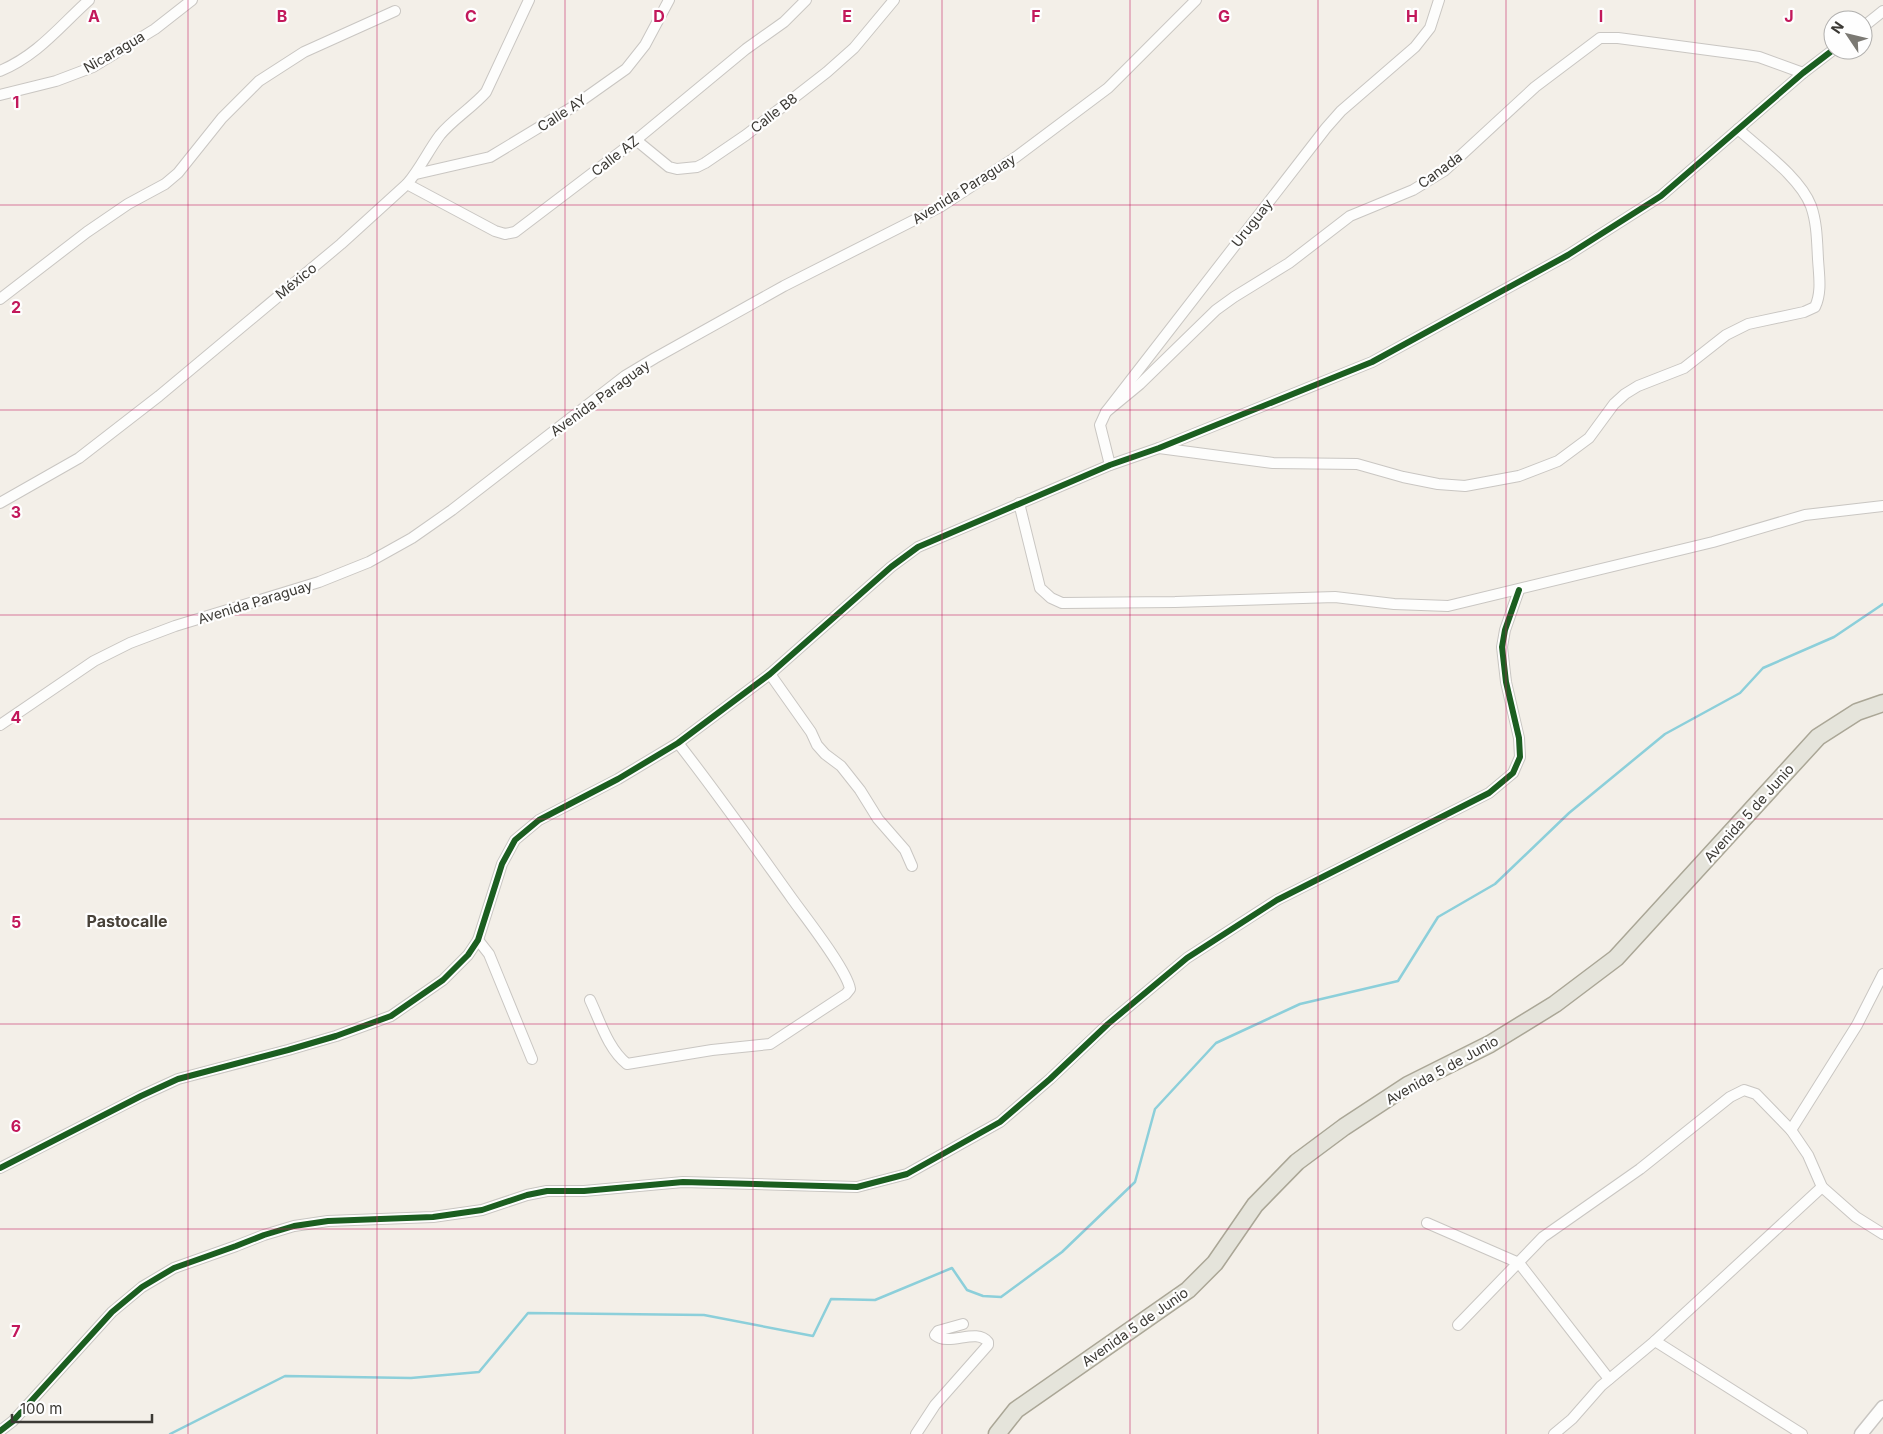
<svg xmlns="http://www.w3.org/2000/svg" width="1883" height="1434" font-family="Inter,sans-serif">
<rect width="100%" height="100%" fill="#f3efe8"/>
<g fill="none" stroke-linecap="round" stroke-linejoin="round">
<path stroke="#8ccfda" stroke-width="2.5" d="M170,1434L285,1376L411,1378L479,1372L528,1313L704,1315L813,1336L831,1299L875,1300L952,1268L967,1290L983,1296L1001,1297L1062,1252L1135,1182L1155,1109L1216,1043L1300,1004L1398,981L1438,917L1495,884L1569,813L1665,734L1740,693L1763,668L1834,637L1883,604"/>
<g stroke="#c9c6c2" stroke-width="12">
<g id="minor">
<path d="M1863,27L1883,11"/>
<path d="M0,71C38,55 59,27 89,0"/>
<path d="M0,95L56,81L93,67L155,29L192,0"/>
<path d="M636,140L669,167L677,169L697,167L705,163L746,135L827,72L854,48L894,0"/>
<path d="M416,174L490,157L571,108L626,69L645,45L669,0"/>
<path d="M407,184L495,231L505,234L515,232L636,140L746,49L784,22L806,0"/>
<path d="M0,299L87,232L128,204L165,184L178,173L222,118L259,81L304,52L395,11"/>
<path d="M1106,412L1140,384L1216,310L1234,297L1289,263L1350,216L1413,190L1444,171L1535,87L1600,38H1618L1746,55L1759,57L1803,73"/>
<path d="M1159,448L1273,463L1357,464L1403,477L1438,484L1465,486L1519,476L1558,461L1589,438L1614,404L1625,394L1638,386L1684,368L1726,335L1748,324L1804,312L1815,307C1822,292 1819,276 1818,259C1817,241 1817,223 1811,206C1800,177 1761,150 1738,129"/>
<path d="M1110,465L1100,425L1106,412L1326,128L1341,111L1415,47L1430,28L1439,0"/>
<path d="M0,503L79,458L159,396L341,244L407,184C420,169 428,151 440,135C452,120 473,107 486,92L529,0"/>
<path d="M1019,503L1040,588L1051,598L1062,603L1175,602L1335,597L1394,604L1448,606L1713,542L1805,515L1883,506"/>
<path d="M770,674L811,732L817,745L825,754L841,766L860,790L878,819L905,850L912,866"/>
<path d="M0,725L94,661L130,643L175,626L319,582L369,562L412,538L452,510L625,376L655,358L784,286L940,207L1016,157L1108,88L1196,0"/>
<path d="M478,940L489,954L532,1059"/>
<path d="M590,1000C600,1021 608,1049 627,1064L712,1050L770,1044L846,994L850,989C847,970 806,918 793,900C755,847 718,794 678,743"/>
<path d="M1791,1130L1808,1155L1822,1187L1856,1217L1883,1234"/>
<path d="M0,1168L141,1096L178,1079L288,1050L336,1036L391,1016L443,980L468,955L478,940L502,864L515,840L539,820L618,779L678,743L770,674L891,567L918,547L1110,465L1159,448L1372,362L1568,255L1661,196L1803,73L1833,50"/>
<path d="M1427,1223L1519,1263L1609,1379"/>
<path d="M1458,1325L1543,1237L1640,1169L1730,1097L1744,1090L1756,1094L1791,1130L1857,1025L1883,974"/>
<path d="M1655,1341L1822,1187"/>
<path d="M0,1431L13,1421L112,1312L142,1287L174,1268L236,1246L264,1235L294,1226L328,1221L433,1217L482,1210L527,1195L547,1191H584L683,1182L857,1187L907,1174L1000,1122L1050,1079L1108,1024L1187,958L1277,900L1489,793L1513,773L1520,757L1519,738L1506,682L1502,647L1505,630L1519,590"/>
<path d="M916,1434L935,1405L988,1345V1342C976,1327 950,1347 935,1335L938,1331L963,1324"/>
<path d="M1554,1434L1572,1419L1601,1386L1655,1341L1802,1434"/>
</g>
</g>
<g stroke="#c9c6c2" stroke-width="15">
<path id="tertiary" d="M1861,1434L1883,1407"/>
</g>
<g stroke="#aaa696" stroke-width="19">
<path id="primary" d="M997,1434L1016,1410L1188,1290L1215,1263L1255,1205L1297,1162L1344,1127L1408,1085L1490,1044L1555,1004L1616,958L1818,737L1857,712L1883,703"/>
</g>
<use href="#minor" stroke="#fdfdfc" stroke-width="10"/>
<use href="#tertiary" stroke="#fdfdfc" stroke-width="12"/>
<use href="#primary" stroke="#e5e4db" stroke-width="16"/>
<g stroke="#fefefe" stroke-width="9">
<g id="cycleway">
<path d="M0,1168L141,1096L178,1079L288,1050L336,1036L391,1016L443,980L468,955L478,940L502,864L515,840L539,820L618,779L678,743L770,674L891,567L918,547L1110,465L1159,448L1372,362L1568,255L1661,196L1803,73L1833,50"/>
<path d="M0,1431L13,1421L112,1312L142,1287L174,1268L236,1246L264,1235L294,1226L328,1221L433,1217L482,1210L527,1195L547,1191H584L683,1182L857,1187L907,1174L1000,1122L1050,1079L1108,1024L1187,958L1277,900L1489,793L1513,773L1520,757L1519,738L1506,682L1502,647L1505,630L1519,590"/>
</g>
</g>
<use href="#cycleway" stroke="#1b5e20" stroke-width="6"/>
</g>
<path fill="none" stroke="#c2185b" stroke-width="1" stroke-opacity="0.55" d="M188,0V1434M377,0V1434M565,0V1434M753,0V1434M942,0V1434M1130,0V1434M1318,0V1434M1506,0V1434M1695,0V1434M0,205H1883M0,410H1883M0,615H1883M0,819H1883M0,1024H1883M0,1229H1883"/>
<g text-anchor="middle" stroke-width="4.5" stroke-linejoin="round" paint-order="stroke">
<g font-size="14" fill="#3b3934" stroke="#fefefe">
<text transform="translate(114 52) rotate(-30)" y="5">Nicaragua</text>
<text transform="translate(562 113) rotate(-33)" y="5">Calle AY</text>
<text transform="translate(774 113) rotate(-38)" y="5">Calle B8</text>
<text transform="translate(615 156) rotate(-38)" y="5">Calle AZ</text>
<text transform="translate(1440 170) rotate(-36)" y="5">Canada</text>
<text transform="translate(964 189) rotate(-32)" y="5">Avenida Paraguay</text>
<text transform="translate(1252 223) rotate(-52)" y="5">Uruguay</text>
<text transform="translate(296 281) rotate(-39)" y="5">México</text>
<text transform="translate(600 398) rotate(-36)" y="5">Avenida Paraguay</text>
<text transform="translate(255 602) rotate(-17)" y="5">Avenida Paraguay</text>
<text transform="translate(1749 813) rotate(-48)" y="5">Avenida 5 de Junio</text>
<text transform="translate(1442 1070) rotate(-29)" y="5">Avenida 5 de Junio</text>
<text transform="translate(1135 1327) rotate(-35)" y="5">Avenida 5 de Junio</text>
</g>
<g font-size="16" font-weight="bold" fill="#474138" stroke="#fefefe">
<text x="127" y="927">Pastocalle</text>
</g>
</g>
<g font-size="16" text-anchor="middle" font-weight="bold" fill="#c2185b" stroke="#fefefe" stroke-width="4.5" stroke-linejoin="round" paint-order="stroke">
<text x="94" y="22">A</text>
<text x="282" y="22">B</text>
<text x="471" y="22">C</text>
<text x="659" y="22">D</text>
<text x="847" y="22">E</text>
<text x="1036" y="22">F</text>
<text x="1224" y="22">G</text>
<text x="1412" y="22">H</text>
<text x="1601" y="22">I</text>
<text x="1789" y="22">J</text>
<text x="16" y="108">1</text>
<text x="16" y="313">2</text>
<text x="16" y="518">3</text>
<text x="16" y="723">4</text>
<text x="16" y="928">5</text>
<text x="16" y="1132">6</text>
<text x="16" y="1337">7</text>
</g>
<g transform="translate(1848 35) rotate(305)"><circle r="24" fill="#fefefe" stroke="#b0afad"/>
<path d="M0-4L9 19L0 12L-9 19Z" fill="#7b7973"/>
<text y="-8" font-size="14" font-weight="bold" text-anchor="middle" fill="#3b3934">N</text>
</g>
<path d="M12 1414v8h140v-8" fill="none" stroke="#3b3934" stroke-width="2.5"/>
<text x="20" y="1414" font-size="15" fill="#3b3934" stroke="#fefefe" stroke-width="4" paint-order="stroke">100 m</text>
</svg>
